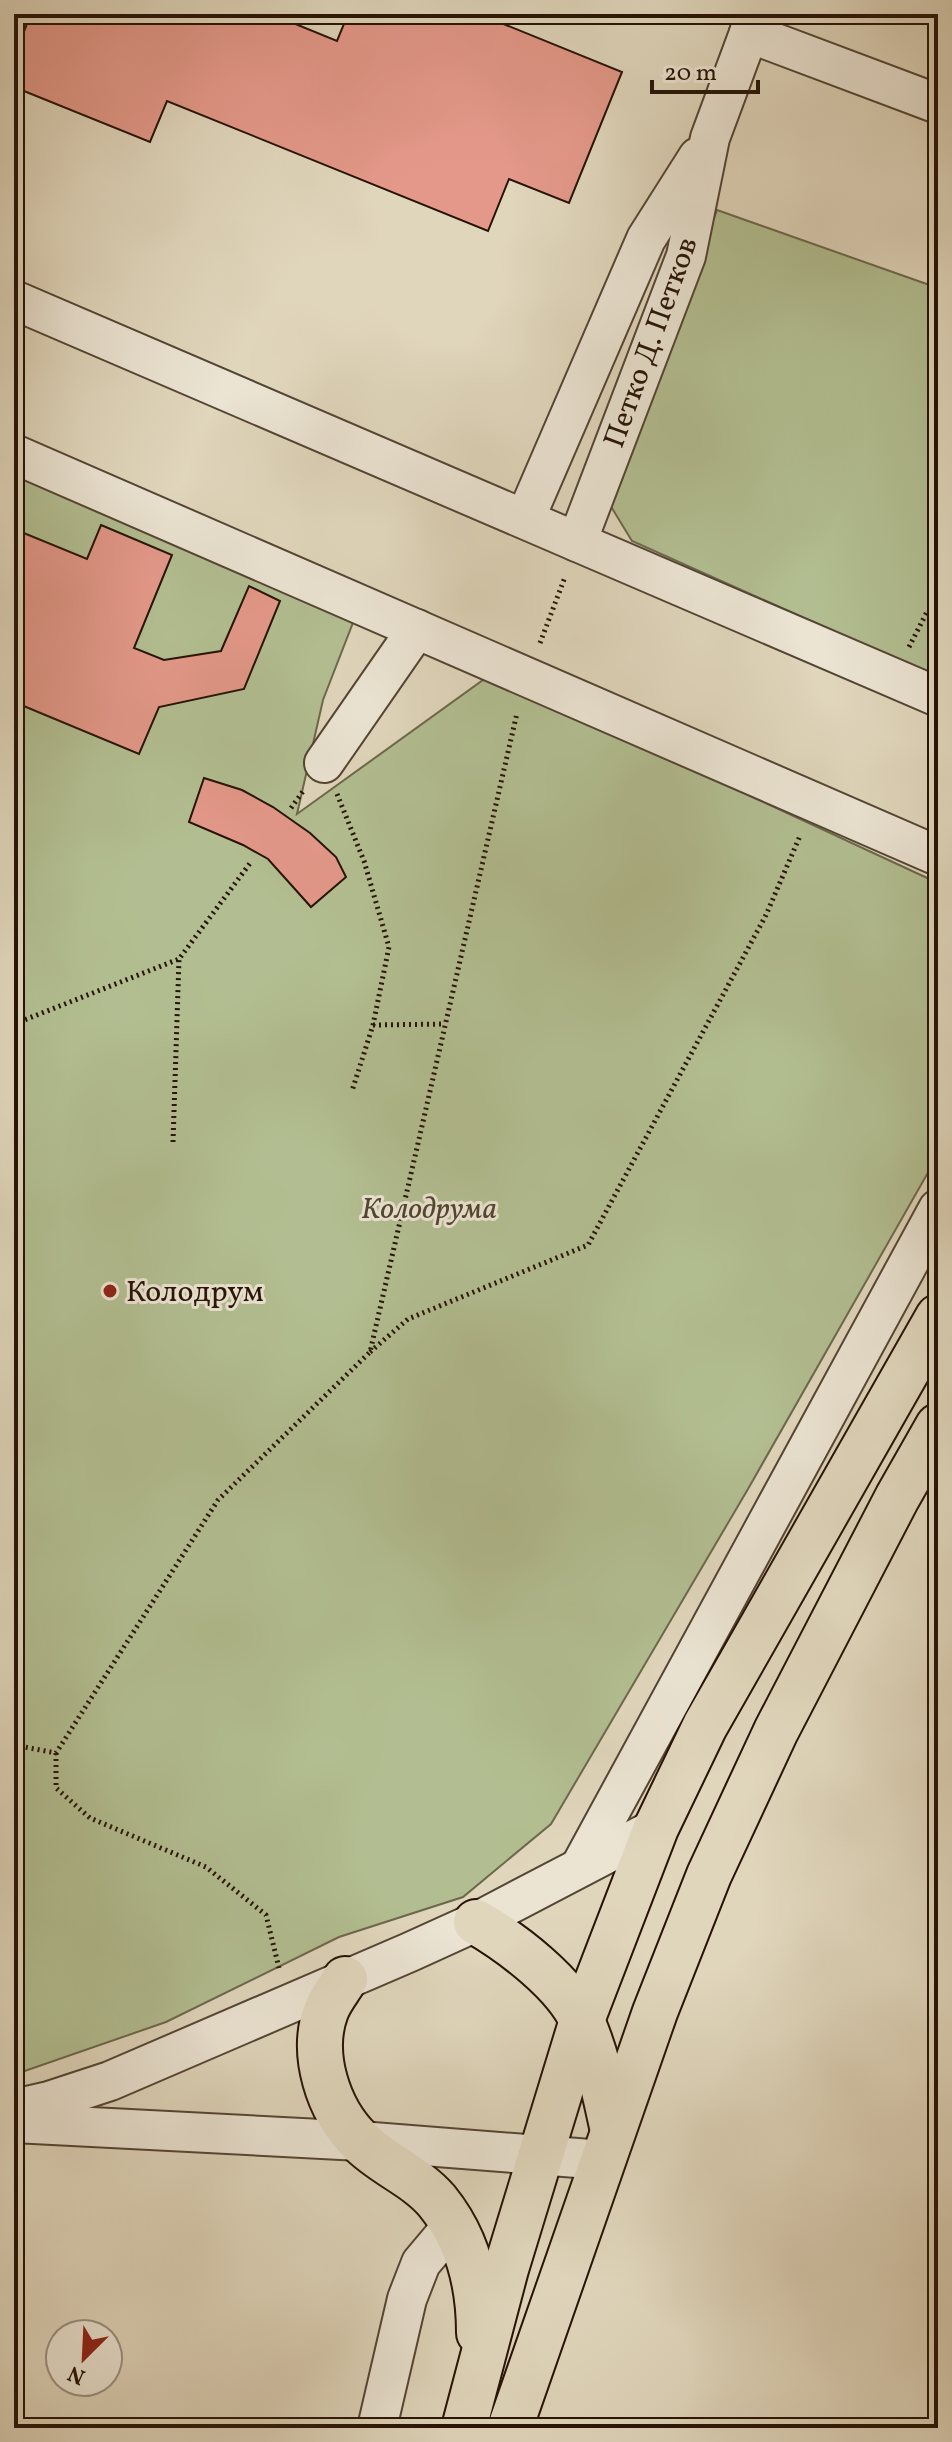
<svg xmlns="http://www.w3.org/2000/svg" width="952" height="2442" font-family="Vollkorn,serif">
<rect width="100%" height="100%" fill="#e0d6bc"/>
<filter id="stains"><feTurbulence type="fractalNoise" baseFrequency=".0025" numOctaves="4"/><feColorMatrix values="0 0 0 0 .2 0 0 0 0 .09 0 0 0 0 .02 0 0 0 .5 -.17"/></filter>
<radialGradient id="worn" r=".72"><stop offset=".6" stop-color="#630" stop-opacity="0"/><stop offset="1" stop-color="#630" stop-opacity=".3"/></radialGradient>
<g fill="#b2be91" stroke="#6c684c" stroke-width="2">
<path d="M717,210L938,288V678L632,541L607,500Z"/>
<path d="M14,473L354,620L323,700L297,814L490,675L938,883V1155L748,1489L551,1824L463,1897L339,1937L166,2022L19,2073H14Z"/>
</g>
<g fill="#e39889" stroke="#261306" stroke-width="2">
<path d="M31,14H271L337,41L348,14H479L622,72L569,203L509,179L488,231L167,101L150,142L14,87V56Z"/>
<path d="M101,525L172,555L134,648L164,660L221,651L249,586L280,601L244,689L159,707L139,754L14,702V529L87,559Z"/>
<path d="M204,778L242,790L273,807L310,833L336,857L346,877L311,907L268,859L243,845L189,822Z"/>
</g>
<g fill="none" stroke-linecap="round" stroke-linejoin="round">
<g stroke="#544434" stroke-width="42">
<g id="minor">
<path d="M749,33L938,104"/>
<path d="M14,300L938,697"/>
<path d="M14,454L938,856"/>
<path d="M525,519L646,239L698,157"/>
<path d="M577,542L686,256L710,138L756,14"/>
<path d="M324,763L417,629"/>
<path d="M580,1867L938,1209"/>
<path d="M14,2109L49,2101L110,2081L410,1952L476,1922L656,1828"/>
<path d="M14,2123L360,2141L603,2160"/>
<path d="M377,2428L407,2299L421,2263L453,2225"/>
</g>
</g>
<g stroke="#261306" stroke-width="48">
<g id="major">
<path d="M476,1922C512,1943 567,1984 583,2023C598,2058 605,2095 613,2131"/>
<path d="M345,1979C339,1989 330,2000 326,2011C310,2054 328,2110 360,2141C382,2164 416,2176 437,2201C468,2239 479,2285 479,2333"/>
<path d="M464,2428L506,2269L582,2020L656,1828L705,1726L938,1317"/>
<path d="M510,2428L655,2012L709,1875L776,1731L897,1498L938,1426"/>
</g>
</g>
<g stroke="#261306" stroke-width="5" stroke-dasharray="2 4" stroke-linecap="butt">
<path d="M540,643L565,577"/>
<path d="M909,647L927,612L938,607"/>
<path d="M337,794L364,861L389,947L373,1025L352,1091"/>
<path d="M291,808L304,790"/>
<path d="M14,1024L179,959L251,862"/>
<path d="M373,1025L445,1024"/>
<path d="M173,1142L179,959"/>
<path d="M370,1352L408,1319L588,1245L766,915L800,836"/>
<path d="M14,1745L56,1753L218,1500L370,1352L517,713"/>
<path d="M56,1753V1788L90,1818L206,1867L266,1915L279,1968"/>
</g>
<use href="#minor" stroke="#ebe4d3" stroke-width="38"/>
<use href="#major" stroke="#e0d6bc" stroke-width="44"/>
</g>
<circle fill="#8f2418" stroke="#ebe4d3" stroke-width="3" cx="110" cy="1291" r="8"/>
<g text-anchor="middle" stroke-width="6" stroke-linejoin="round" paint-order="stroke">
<g font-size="30" fill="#261306" stroke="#ebe4d3">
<text transform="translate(650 342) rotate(-70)" y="10">Петко Д. Петков</text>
</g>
<g font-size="30" font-style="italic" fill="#504630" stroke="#ebe4d3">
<text x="429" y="1218">Колодрума</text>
</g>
<g font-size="30" fill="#261306" stroke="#ebe4d3" text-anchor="start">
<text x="126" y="1301">Колодрум</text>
</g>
</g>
<rect width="952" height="2442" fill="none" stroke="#e0d6bc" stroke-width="48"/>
<rect x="16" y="16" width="920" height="2410" fill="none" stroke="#261306" stroke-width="4"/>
<rect x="24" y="24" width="904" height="2394" fill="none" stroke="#261306" stroke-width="2"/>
<g transform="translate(84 2358) rotate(204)"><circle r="38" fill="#ebe4d3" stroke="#9c9081" stroke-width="2"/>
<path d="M0-6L14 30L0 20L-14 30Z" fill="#8f2418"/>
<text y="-12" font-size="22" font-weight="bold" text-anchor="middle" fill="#261306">N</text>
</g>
<path d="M652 80v12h106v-12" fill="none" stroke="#261306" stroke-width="4"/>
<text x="664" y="80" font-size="24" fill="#261306" stroke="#ebe4d3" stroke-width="6" paint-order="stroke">20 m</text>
<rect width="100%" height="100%" filter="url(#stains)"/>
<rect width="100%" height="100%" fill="url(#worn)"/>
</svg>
